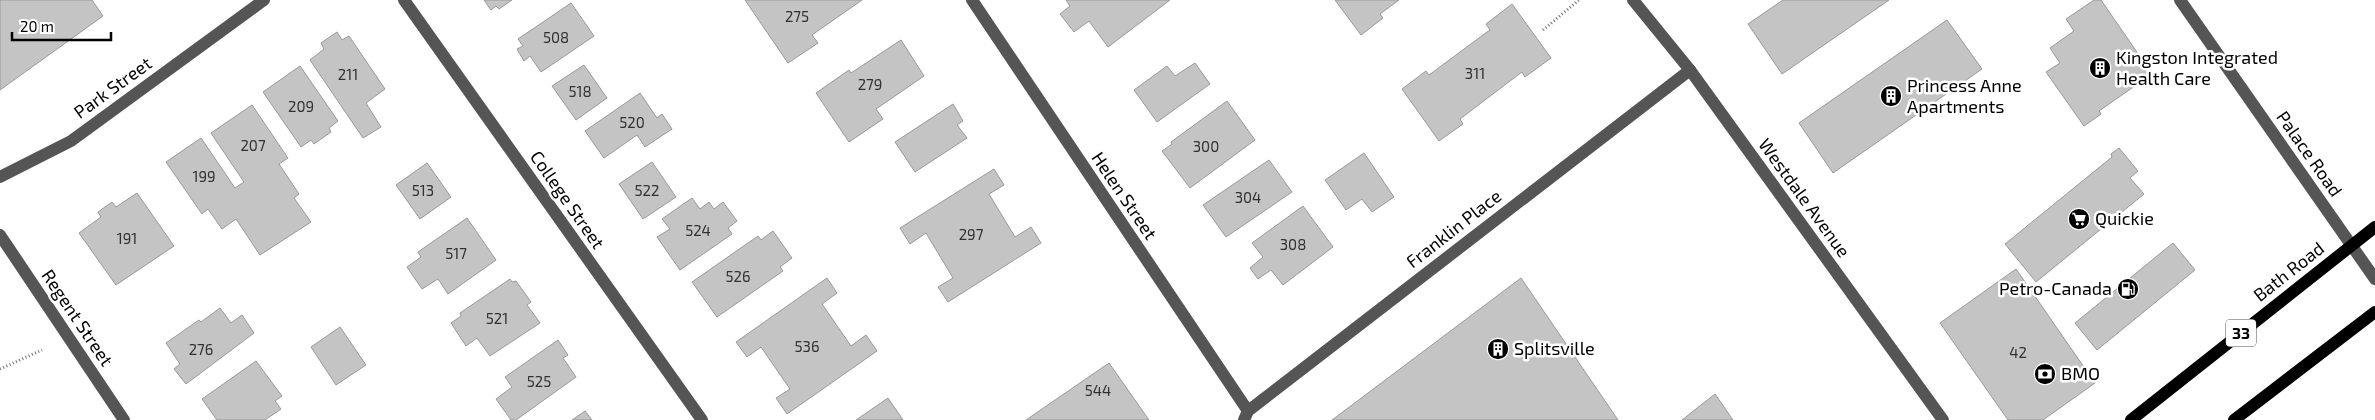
<svg xmlns="http://www.w3.org/2000/svg" width="2375" height="420" font-family="'Exo 2',sans-serif">
<rect width="100%" height="100%" fill="#fff"/>
<g fill="#c4c4c4" stroke="#999">
<path d="M0,0H92L103,16L0,90Z"/>
<path d="M484,0H512L499,9L496,6L491,10Z"/>
<path d="M745,0H862L812,35L818,43L788,63Z"/>
<path d="M1066,0H1170L1108,47L1089,21L1074,32L1060,14L1070,6Z"/>
<path d="M1335,0H1399L1380,14L1383,18L1361,35Z"/>
<path d="M1783,0H1889L1782,74L1748,24Z"/>
<path d="M2094,0H2101L2152,74L2099,111L2101,114L2084,126L2046,72L2060,63L2050,48L2074,31L2066,19Z"/>
<path d="M571,3L594,36L541,72L530,56L524,61L517,49L523,46L518,39Z"/>
<path d="M1512,4L1551,58L1525,77L1522,72L1506,84L1460,119L1463,124L1439,141L1402,89L1426,71L1429,75L1487,32L1490,30L1486,24Z"/>
<path d="M1947,20L1982,69L1833,173L1799,123Z"/>
<path d="M337,32L342,40L349,36L385,89L366,103L381,127L363,138L310,60L324,49L321,43Z"/>
<path d="M901,40L924,76L876,109L883,119L849,142L816,93L849,70L851,73Z"/>
<path d="M1195,63L1210,84L1157,122L1134,90L1167,66L1175,76Z"/>
<path d="M584,65L607,98L576,120L552,86Z"/>
<path d="M300,66L338,121L329,128L331,132L314,144L311,140L301,147L263,92Z"/>
<path d="M640,93L657,118L662,114L672,129L645,147L637,135L604,158L585,131Z"/>
<path d="M1227,101L1255,140L1190,188L1162,151L1172,144L1171,142Z"/>
<path d="M953,104L963,121L957,125L967,138L915,172L895,142Z"/>
<path d="M252,105L288,158L279,164L299,194L294,198L311,222L260,255L236,219L222,229L208,209L202,214L166,162L201,138L235,188L244,182L211,133Z"/>
<path d="M2119,148L2138,171L2130,178L2144,194L2036,282L2005,244L2112,157L2111,154Z"/>
<path d="M1364,153L1394,197L1372,212L1362,199L1346,210L1325,180Z"/>
<path d="M1269,160L1292,192L1226,237L1203,205Z"/>
<path d="M652,162L676,197L643,219L619,184Z"/>
<path d="M427,163L451,197L420,219L396,185Z"/>
<path d="M994,169L1004,185L989,194L1015,237L1031,227L1041,243L948,302L938,287L953,278L926,233L910,244L900,228Z"/>
<path d="M137,193L174,246L116,285L79,233L101,217L98,212L112,202L116,207Z"/>
<path d="M692,198L700,209L709,202L714,209L723,202L737,221L728,228L732,234L680,270L657,237L670,229L662,219Z"/>
<path d="M1303,206L1333,247L1283,285L1271,270L1258,279L1250,268L1263,257L1252,243Z"/>
<path d="M467,218L496,260L448,294L438,279L422,289L407,267L421,257L418,252Z"/>
<path d="M773,231L792,258L780,267L783,271L717,317L692,282L758,236L761,240Z"/>
<path d="M2173,243L2195,270L2097,350L2075,323Z"/>
<path d="M2016,269L2095,383L2043,420H2008L1940,323Z"/>
<path d="M827,278L837,293L822,304L851,346L866,335L877,351L787,414L776,398L790,389L761,347L747,357L736,342Z"/>
<path d="M1521,278L1618,420H1332Z"/>
<path d="M510,279L512,282L516,281L531,302L527,305L540,323L490,356L477,338L466,346L451,323L461,316L460,313Z"/>
<path d="M220,308L231,323L242,315L254,333L186,384L174,369L180,364L166,343L199,320L201,322Z"/>
<path d="M340,327L366,365L336,385L311,347Z"/>
<path d="M558,340L568,355L563,358L576,377L516,420H511L496,399L512,387L505,377Z"/>
<path d="M256,361L282,396L275,401L281,409L265,420H217L202,399Z"/>
<path d="M1109,363L1149,420H1026Z"/>
<path d="M1715,394L1733,420H1682Z"/>
<path d="M888,398L903,420H856Z"/>
<path d="M585,411L592,420H572Z"/>
</g>
<g fill="none" stroke-linecap="round" stroke-linejoin="round">
<g stroke="#777" stroke-width="3" stroke-dasharray="1 2.5" stroke-linecap="butt">
<path d="M1543,30L1579,0"/>
<path d="M0,369L42,350"/>
</g>
<g stroke="#555" stroke-width="12">
<path d="M404,0L702,420"/>
<path d="M972,0L1248,411"/>
<path d="M1633,0L1690,70L1943,420"/>
<path d="M2180,0L2375,279"/>
<path d="M0,177L71,141L264,0"/>
<path d="M0,235L124,420"/>
<path d="M1244,420L1248,411L1690,70"/>
</g>
<g stroke="#000" stroke-width="12">
<path d="M2131,420L2375,227"/>
<path d="M2234,420L2375,312"/>
</g>
</g>
<defs>
<g id="building-disc" transform="scale(1.125)"><circle r="9.5" fill="#000" stroke="#fff"/><path d="M-4-6H4V6H1V3H-1V6H-4ZM-2.5-4.3h1.7v1.8h-1.7ZM.8-4.3h1.7v1.8H.8ZM-2.5-1h1.7V.8h-1.7ZM.8-1h1.7V.8H.8Z" fill="#fff"/></g>
<g id="supermarket-disc" transform="scale(1.125)"><circle r="9.5" fill="#000" stroke="#fff"/><path d="M-6-5.5h2.5l.6 2H6L4.5 2H-2.5L-4.4-4H-6ZM-1.5 3.2a1.3 1.3 0 1 0 .1 0ZM3 3.2a1.3 1.3 0 1 0 .1 0Z" fill="#fff"/></g>
<g id="fuel-disc" transform="scale(1.125)"><circle r="9.5" fill="#000" stroke="#fff"/><path d="M-5.5-6h7V0h2V4h1.3V-2.5L3-4.5l.8-.8L6-3V5H2.5V1h-1V6h-7ZM-4.2-4.7v3.2H.2V-4.7Z" fill="#fff"/></g>
<g id="bank-disc" transform="scale(1.125)"><circle r="9.5" fill="#000" stroke="#fff"/><path d="M-6-4H6V4H-6ZM0-2.3a2.3 2.3 0 1 0 0 4.6a2.3 2.3 0 1 0 0-4.6Z" fill="#fff"/></g>
</defs>
<g fill-rule="evenodd">
<use href="#building-disc" x="2100" y="68"/>
<use href="#building-disc" x="1891" y="96"/>
<use href="#supermarket-disc" x="2079" y="219"/>
<use href="#fuel-disc" x="2128" y="289"/>
<use href="#building-disc" x="1498" y="349"/>
<use href="#bank-disc" x="2045" y="374"/>
</g>
<g text-anchor="middle" stroke-width="5" stroke-linejoin="round" paint-order="stroke">
<g font-size="15" fill="#313131">
<text x="797" y="22">275</text>
<text x="556" y="43">508</text>
<text x="1475" y="79">311</text>
<text x="348" y="80">211</text>
<text x="870" y="90">279</text>
<text x="580" y="97">518</text>
<text x="301" y="112">209</text>
<text x="632" y="128">520</text>
<text x="253" y="151">207</text>
<text x="1206" y="152">300</text>
<text x="204" y="182">199</text>
<text x="423" y="196">513</text>
<text x="647" y="196">522</text>
<text x="1248" y="203">304</text>
<text x="698" y="236">524</text>
<text x="971" y="240">297</text>
<text x="127" y="244">191</text>
<text x="1293" y="250">308</text>
<text x="456" y="259">517</text>
<text x="738" y="282">526</text>
<text x="497" y="324">521</text>
<text x="807" y="352">536</text>
<text x="201" y="355">276</text>
<text x="2018" y="358">42</text>
<text x="539" y="387">525</text>
<text x="1098" y="396">544</text>
</g>
<rect fill="#fff" stroke="#4c4c4c" stroke-width="1" x="2226" y="319.5" width="30" height="27" rx="4"/>
<g font-size="16" font-weight="bold" fill="#000">
<text x="2241" y="339">33</text>
</g>
<g font-size="18" fill="#000" stroke="#fff" text-anchor="start">
<text x="2116" y="64">Kingston Integrated<tspan x="2116" dy="21">Health Care</tspan></text>
<text x="1907" y="92">Princess Anne<tspan x="1907" dy="21">Apartments</tspan></text>
<text x="2095" y="225">Quickie</text>
<text x="2112" y="295" text-anchor="end">Petro-Canada</text>
<text x="1514" y="355">Splitsville</text>
<text x="2061" y="380">BMO</text>
</g>
<g font-size="18" fill="#000" stroke="#fff">
<text transform="translate(113 88) rotate(-36)" y="6">Park Street</text>
<text transform="translate(2309 154) rotate(55)" y="6">Palace Road</text>
<text transform="translate(1124 196) rotate(56)" y="6">Helen Street</text>
<text transform="translate(1804 198) rotate(54)" y="6">Westdale Avenue</text>
<text transform="translate(567 200) rotate(55)" y="6">College Street</text>
<text transform="translate(1454 229) rotate(-38)" y="6">Franklin Place</text>
<text transform="translate(2289 272) rotate(-38)" y="6">Bath Road</text>
<text transform="translate(77 318) rotate(56)" y="6">Regent Street</text>
</g>
</g>
<path d="M12 32v8h99v-8" fill="none" stroke="#000000" stroke-width="2.5"/>
<text x="20" y="32" font-size="15" fill="#000000" stroke="#ffffff" stroke-width="4" paint-order="stroke">20 m</text>
</svg>
